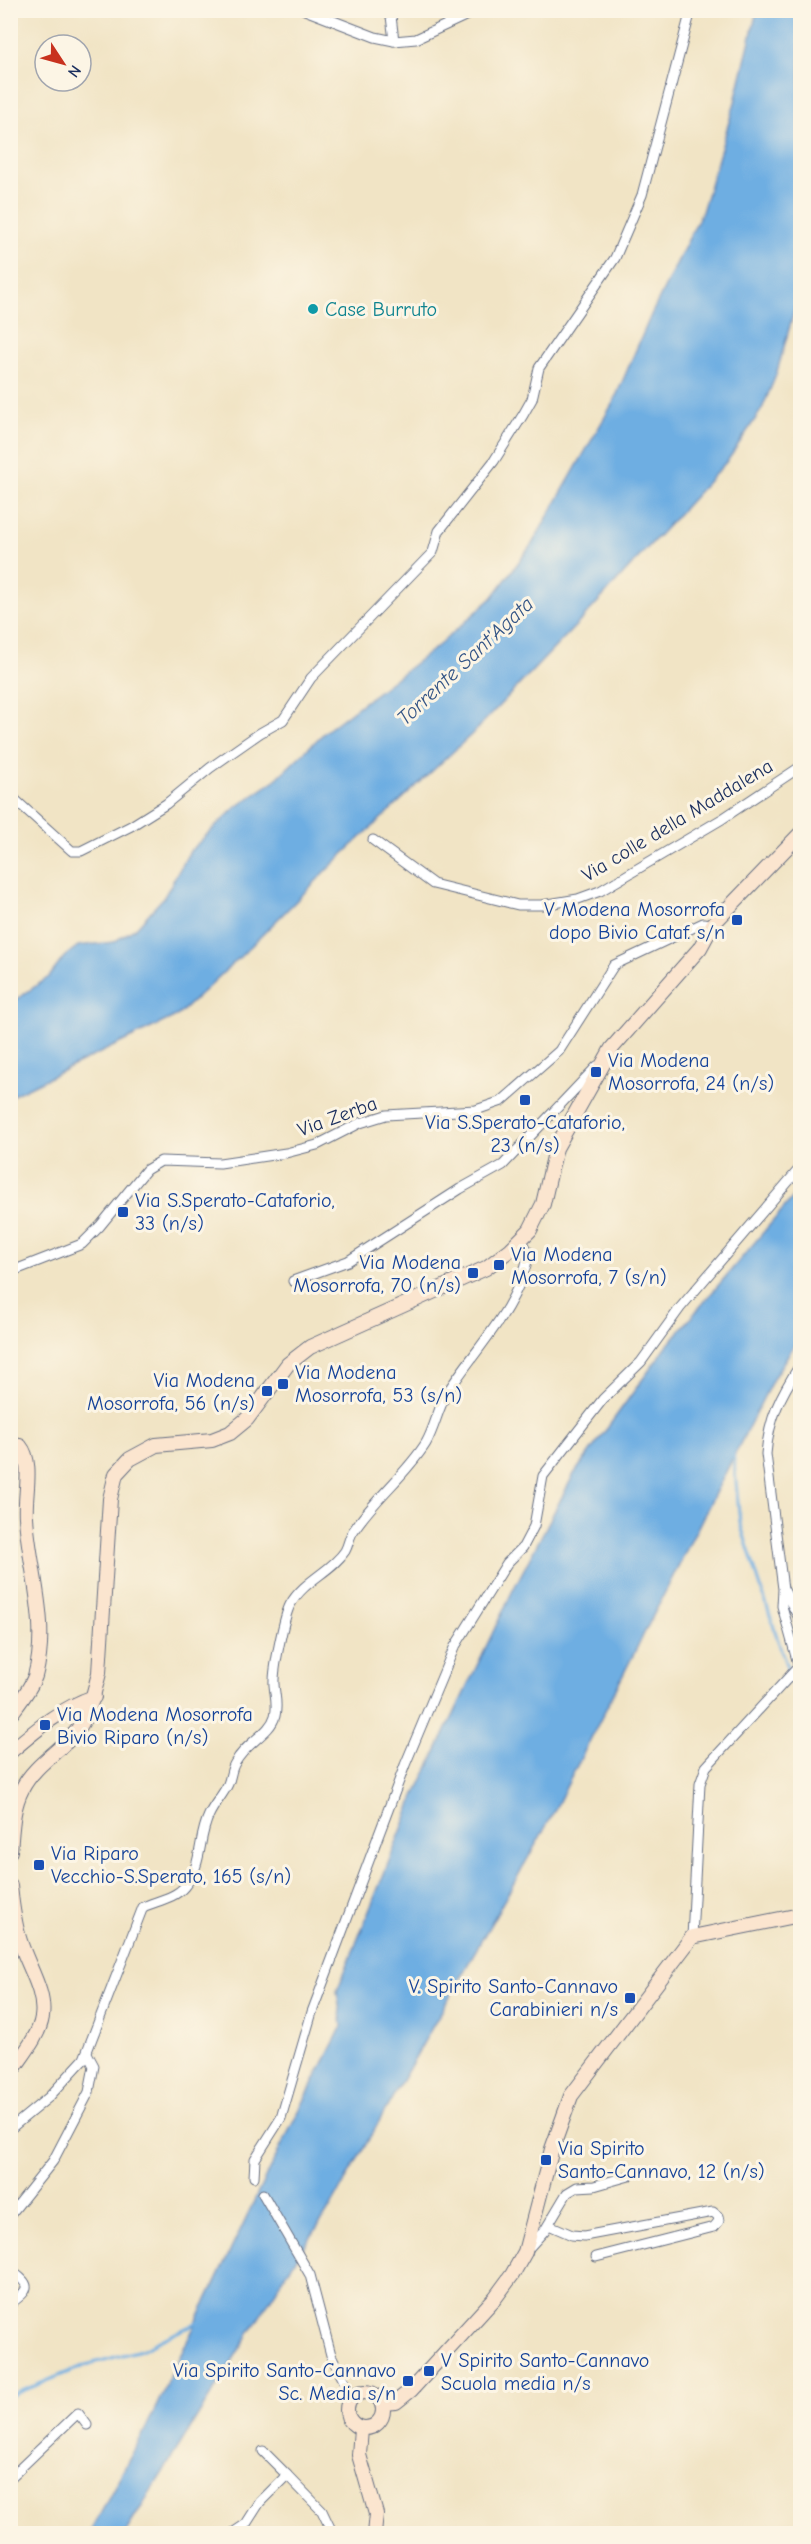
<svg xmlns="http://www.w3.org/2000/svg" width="811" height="2544" font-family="'Comic Neue',sans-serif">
<rect width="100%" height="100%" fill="#fcf5e5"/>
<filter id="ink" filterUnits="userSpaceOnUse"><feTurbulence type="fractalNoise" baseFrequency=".0167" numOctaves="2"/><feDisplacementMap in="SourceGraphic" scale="12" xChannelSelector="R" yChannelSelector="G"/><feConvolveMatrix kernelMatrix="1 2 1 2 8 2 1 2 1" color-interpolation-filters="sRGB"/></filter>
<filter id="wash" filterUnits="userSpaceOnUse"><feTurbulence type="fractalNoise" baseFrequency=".008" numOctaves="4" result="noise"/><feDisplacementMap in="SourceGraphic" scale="24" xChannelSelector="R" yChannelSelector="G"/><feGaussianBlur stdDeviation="1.35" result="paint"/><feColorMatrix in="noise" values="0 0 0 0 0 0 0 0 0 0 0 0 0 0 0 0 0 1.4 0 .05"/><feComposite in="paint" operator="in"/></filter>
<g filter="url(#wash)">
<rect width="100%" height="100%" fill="#f1e4c5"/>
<g fill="#6eaee2" stroke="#446ea0" stroke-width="1.5">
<path d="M757,11H800V290L776,375L762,409L728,460L585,616L472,734L341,856L241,956L178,1015L11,1096V1003L49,977L64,957L78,946L114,942L136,928L164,897L190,851L235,808L274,781L325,732L439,645L492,598L532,544L614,401L651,315L702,212L735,102Z"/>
<path d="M800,1189V1336L774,1377L549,1821L327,2213L290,2268L125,2533L89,2534L145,2430L266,2176L342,2026L337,1991L415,1796L513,1590L574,1474L666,1347Z"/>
</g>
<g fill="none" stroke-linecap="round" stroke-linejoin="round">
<g stroke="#6eaee2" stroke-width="3">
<path d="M733,1451L740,1523L789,1674"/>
<path d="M791,1680L800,1710"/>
<path d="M10,2396L86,2365L141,2350L198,2322"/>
</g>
</g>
</g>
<g filter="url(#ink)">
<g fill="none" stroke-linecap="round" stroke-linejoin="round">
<g stroke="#666e82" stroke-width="11">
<g id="street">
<path d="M305,10L375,37L394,41"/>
<path d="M385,10L391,16L394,41L416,39L478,10"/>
<path d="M10,795L72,851H81L131,826L166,804L210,768L260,733L283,720L311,678L433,552L439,531L494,461L523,415L532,399L539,368L615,258L642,195L691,10"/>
<path d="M373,840L433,884L518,905H542L578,899L600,891L722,819L800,767"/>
<path d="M10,1272L82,1244L100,1226L146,1170L161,1161L220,1163L286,1153L317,1145L360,1123L386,1115L476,1110L502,1101L559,1051L614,965L703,923L713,924"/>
<path d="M293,1281L348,1261L460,1189L503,1165L597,1066"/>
<path d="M800,1365C781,1395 769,1417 766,1454L783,1589L782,1606L800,1671"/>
<path d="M784,1590L800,1620"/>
<path d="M692,1937L700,1784L706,1767L799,1666"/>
<path d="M10,2129L49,2097L84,2059L143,1907C156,1901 175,1898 184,1887C204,1863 197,1840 209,1815C214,1804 223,1795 228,1784C231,1777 231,1769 235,1763C246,1742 270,1734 275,1716C278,1705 275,1696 274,1685C273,1670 284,1617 290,1605C304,1580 331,1572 345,1551C349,1544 349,1536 354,1530C375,1498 406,1475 426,1443C435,1427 438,1408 447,1393C478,1345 517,1310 529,1253L521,1239"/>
<path d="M254,2177L255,2159L281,2118L312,2012L405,1765L454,1648L507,1563L523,1547L534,1526L543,1476L603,1399L641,1362L680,1308L800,1168"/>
<path d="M263,2194L310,2275L331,2355L352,2397"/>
<path d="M10,2215L53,2161L89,2092L94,2066L87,2053"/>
<path d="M549,2225L572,2235L584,2236L713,2212L718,2216L719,2221L714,2227L596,2257"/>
<path d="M527,2250L545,2230L567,2193L577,2187L594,2186L629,2176"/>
<path d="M10,2270C31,2285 32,2288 10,2304"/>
<path d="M287,2475L322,2511L333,2534"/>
<path d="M10,2478L78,2413L87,2425"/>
<path d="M231,2534L246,2524L260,2502L287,2475L263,2451"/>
</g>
</g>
<g stroke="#666e82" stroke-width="16">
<g id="secondary">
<path d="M10,1444L20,1446C34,1463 24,1495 26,1517C29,1569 50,1623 35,1676C30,1690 19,1703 10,1715"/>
<path d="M10,1752C36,1730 61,1708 94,1697"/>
<path d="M10,1851C12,1830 12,1808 22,1789C34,1765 59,1752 76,1732C89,1715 94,1693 99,1673L110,1499L116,1474L130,1459L156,1445L212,1440L230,1433L247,1419L288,1364L310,1347L486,1268L511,1249L530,1230L543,1204L556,1148L612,1048L700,948L713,924L800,834"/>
<path d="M10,1886C12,1905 14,1923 20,1941C27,1965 46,1992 42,2017C39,2037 21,2057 10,2074"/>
<circle cx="365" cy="2410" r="18"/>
<path d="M382,2403L396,2402L411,2390L495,2298L512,2275L525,2252L552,2149L571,2096L692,1937L800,1915"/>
<path d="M361,2429L359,2455L376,2514L374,2534"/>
</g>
</g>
<use href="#street" stroke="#fff" stroke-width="9"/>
<use href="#secondary" stroke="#fbe5cf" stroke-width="14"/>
</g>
</g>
<circle fill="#0f9aa8" stroke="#fcf5e5" stroke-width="2" cx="313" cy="309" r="6"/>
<g fill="#1a4fb4" stroke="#fcf5e5" stroke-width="2">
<rect x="731" y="914" width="12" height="12" rx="3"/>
<rect x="590" y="1066" width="12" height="12" rx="3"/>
<rect x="519" y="1094" width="12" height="12" rx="3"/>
<rect x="117" y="1206" width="12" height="12" rx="3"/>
<rect x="493" y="1259" width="12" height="12" rx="3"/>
<rect x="467" y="1267" width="12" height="12" rx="3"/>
<rect x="277" y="1378" width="12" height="12" rx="3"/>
<rect x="261" y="1385" width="12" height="12" rx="3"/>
<rect x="39" y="1719" width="12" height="12" rx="3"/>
<rect x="33" y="1859" width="12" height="12" rx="3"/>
<rect x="624" y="1992" width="12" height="12" rx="3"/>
<rect x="540" y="2154" width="12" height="12" rx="3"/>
<rect x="423" y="2365" width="12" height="12" rx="3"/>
<rect x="402" y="2375" width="12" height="12" rx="3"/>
</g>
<g text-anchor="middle" stroke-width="6" stroke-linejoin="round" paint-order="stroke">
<g font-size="20" fill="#0d838f" stroke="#fcf5e5" text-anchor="start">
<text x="325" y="316">Case Burruto</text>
</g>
<g font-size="20" fill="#1b2f5e" stroke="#fcf5e5">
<text transform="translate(677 820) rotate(-31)" y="7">Via colle della Maddalena</text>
<text transform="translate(337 1116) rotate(-20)" y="7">Via Zerba</text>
</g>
<g font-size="20" fill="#164399" stroke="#fcf5e5" text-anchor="start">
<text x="725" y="916" text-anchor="end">V Modena Mosorrofa<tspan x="725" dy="23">dopo Bivio Cataf. s/n</tspan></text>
<text x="608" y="1067">Via Modena<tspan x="608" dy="23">Mosorrofa, 24 (n/s)</tspan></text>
<text x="525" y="1129" text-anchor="middle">Via S.Sperato-Cataforio,<tspan x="525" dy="23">23 (n/s)</tspan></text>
<text x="135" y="1207">Via S.Sperato-Cataforio,<tspan x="135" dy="23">33 (n/s)</tspan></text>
<text x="511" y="1261">Via Modena<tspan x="511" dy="23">Mosorrofa, 7 (s/n)</tspan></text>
<text x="461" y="1269" text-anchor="end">Via Modena<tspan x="461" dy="23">Mosorrofa, 70 (n/s)</tspan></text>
<text x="295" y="1379">Via Modena<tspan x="295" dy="23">Mosorrofa, 53 (s/n)</tspan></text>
<text x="255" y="1387" text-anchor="end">Via Modena<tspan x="255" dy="23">Mosorrofa, 56 (n/s)</tspan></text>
<text x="57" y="1721">Via Modena Mosorrofa<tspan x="57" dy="23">Bivio Riparo (n/s)</tspan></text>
<text x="51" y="1860">Via Riparo<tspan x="51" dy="23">Vecchio-S.Sperato, 165 (s/n)</tspan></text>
<text x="618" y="1993" text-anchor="end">V. Spirito Santo-Cannavo<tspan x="618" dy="23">Carabinieri n/s</tspan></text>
<text x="558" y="2155">Via Spirito<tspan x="558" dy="23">Santo-Cannavo, 12 (n/s)</tspan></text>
<text x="441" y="2367">V Spirito Santo-Cannavo<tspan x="441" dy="23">Scuola media n/s</tspan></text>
<text x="396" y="2377" text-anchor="end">Via Spirito Santo-Cannavo<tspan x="396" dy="23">Sc. Media s/n</tspan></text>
</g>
<g font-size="21" font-style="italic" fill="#345586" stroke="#fcf5e5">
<text transform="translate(465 661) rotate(-43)" y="7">Torrente Sant'Agata</text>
</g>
</g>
<rect width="811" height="2544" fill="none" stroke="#fcf5e5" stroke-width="36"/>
<g transform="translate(63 63) rotate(126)"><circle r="28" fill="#fcf5e5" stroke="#a2a6af" stroke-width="1.5"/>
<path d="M0-4.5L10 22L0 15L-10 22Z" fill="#c8321e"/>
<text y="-9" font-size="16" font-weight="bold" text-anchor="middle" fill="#1b2f5e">N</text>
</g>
</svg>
